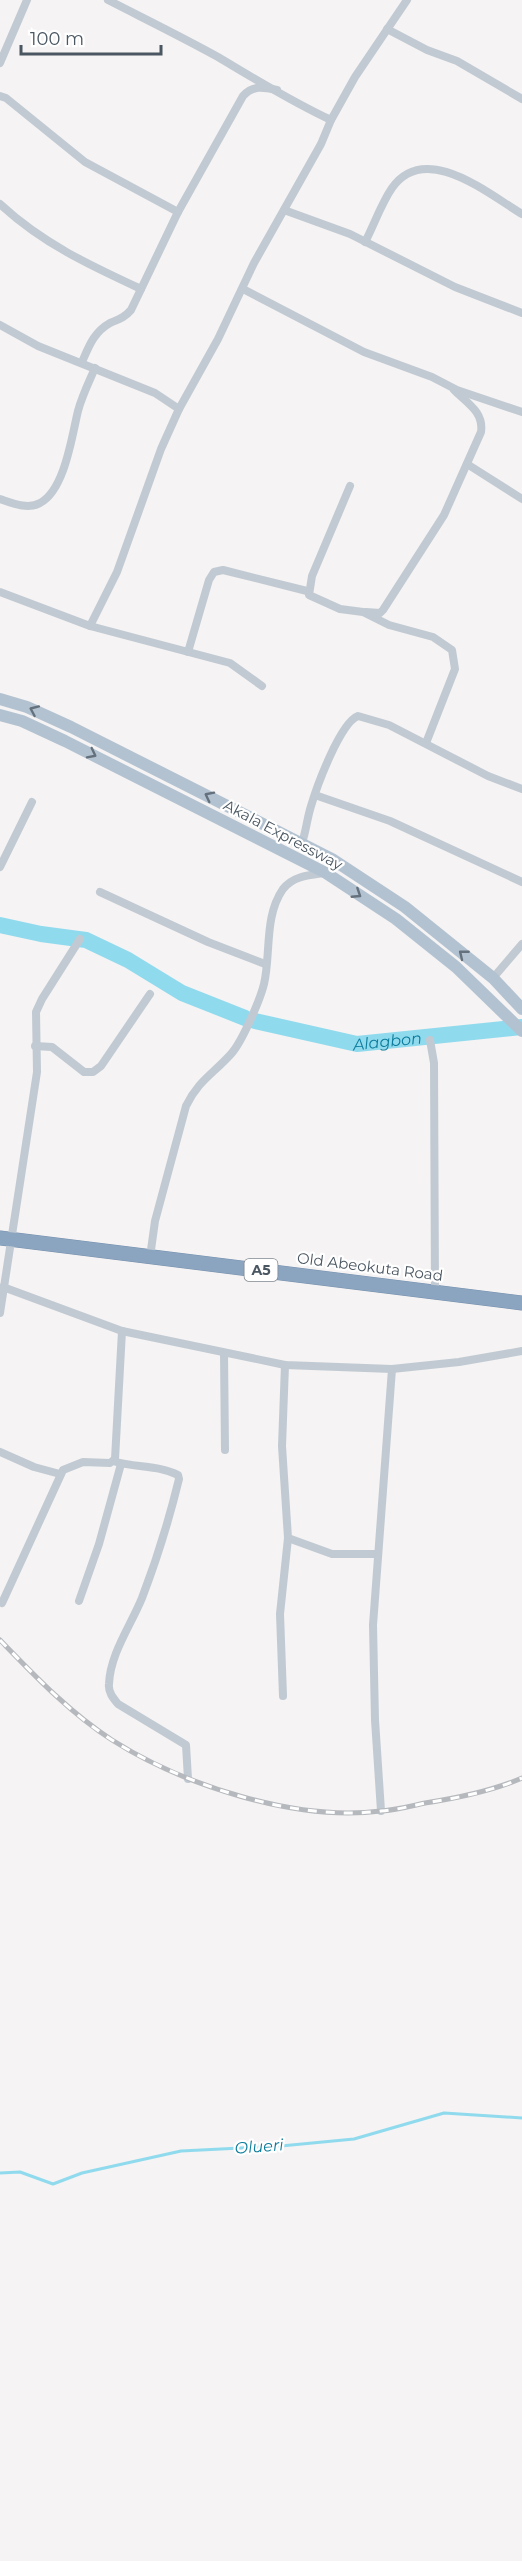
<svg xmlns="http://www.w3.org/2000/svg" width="522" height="2561" font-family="Montserrat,sans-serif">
<rect width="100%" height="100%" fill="#f5f3f3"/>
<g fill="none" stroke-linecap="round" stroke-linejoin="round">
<path stroke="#90daee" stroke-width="3" d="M0,2173L20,2172L53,2184L82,2173L181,2151L281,2146L354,2139L444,2113L522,2118"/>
<g stroke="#90daee" stroke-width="16">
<path d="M0,925L41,934L86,940L128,960L182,993L245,1018"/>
<path id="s1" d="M255,1021L357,1044L522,1027"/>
</g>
<g stroke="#7690ad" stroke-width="15">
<path id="highway" d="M0,1238L522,1303"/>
</g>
<g stroke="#c1cad2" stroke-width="8">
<path d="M108,0C145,19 182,37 218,57C255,79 292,102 331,120"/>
<path d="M387,29L427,50L457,61L522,99"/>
<path d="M0,63L27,0"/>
<path d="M0,96L6,98L85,162L178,212"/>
<path d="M0,204C42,243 89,265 141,289"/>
<path d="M284,210L350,234L455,287L522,313"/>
<path d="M365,242C374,225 381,204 392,188C425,141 487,193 522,214"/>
<path d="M243,289L364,352L432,377L457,390L522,412"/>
<path d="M0,325L38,346L155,393L179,409"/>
<path d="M82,362C89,346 94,332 110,323C119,319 124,318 131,310L178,212L243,96C253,85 263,87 277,90"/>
<path d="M467,464L522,499"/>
<path d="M350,486L312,576L309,595L340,609L363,612L389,625L433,637L452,650L455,669L426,743"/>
<path d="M0,499C12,503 28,510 40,503C65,490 72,435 78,411C82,396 89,382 95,368"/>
<path d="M0,592L90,626L230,663L262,686"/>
<path d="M366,612L380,613L383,610L444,515L481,432C484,412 467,403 454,390"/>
<path d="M90,626L117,572L161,449L179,409L218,339L254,263L321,144L331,120L355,77L407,0"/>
<path d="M188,652L209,580L214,572L223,570L307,591"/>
<path d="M315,795L390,821L522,882"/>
<path d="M302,843C306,831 307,819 311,806C317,786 340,723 358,716L389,725L488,776L522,789"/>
<path d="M0,867L32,802"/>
<path d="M100,892L208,942L265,964"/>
<path d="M493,978L522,944"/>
<path d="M430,1040L434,1063L435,1292"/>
<path d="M35,1046L52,1047L84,1072H93L101,1066L150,994"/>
<path d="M150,1257L155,1221L186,1106C198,1081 213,1074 231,1054C242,1042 260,1000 264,984C271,954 264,916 283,889C293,876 309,875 324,873"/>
<path d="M3,1287L122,1331L285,1365L392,1369L459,1362L522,1351"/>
<path d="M0,1313L37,1072L36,1012L42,999L80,939"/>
<path d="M224,1353L225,1450"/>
<path d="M0,1452L34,1467L60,1474"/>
<path d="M113,1461C135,1468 159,1465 178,1475L179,1479C169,1520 157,1559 142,1598C131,1625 110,1654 109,1684C108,1692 113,1698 118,1704L186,1745L188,1779"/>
<path d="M288,1538L332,1554H378"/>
<path d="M79,1601L99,1544L121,1464"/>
<path d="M2,1603L63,1470L83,1462L110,1463L115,1459L122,1331"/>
<path d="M283,1696L280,1614L288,1538L282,1446L285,1365"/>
<path d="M381,1811L375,1720L373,1625L392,1369"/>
</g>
<g stroke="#b3c2d1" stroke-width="12">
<path d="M0,699L27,707L71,727L332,859L405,907L493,978L522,1009"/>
<path d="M0,715L22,721L65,741L326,873L396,919L456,967L522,1031"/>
</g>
<use href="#highway" stroke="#8ba5c1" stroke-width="14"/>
<g stroke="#b5b8bd" stroke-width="5">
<path id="rail" d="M0,1640C35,1676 70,1713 112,1740C183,1785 296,1822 381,1811C396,1810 411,1806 425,1803C458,1798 492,1791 522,1778"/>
</g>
<use href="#rail" stroke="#fff" stroke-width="3" stroke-dasharray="9" stroke-linecap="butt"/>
</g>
<defs><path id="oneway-chevron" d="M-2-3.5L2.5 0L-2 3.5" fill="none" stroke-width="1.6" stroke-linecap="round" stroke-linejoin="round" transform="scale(1.5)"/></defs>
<g stroke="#64717d">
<use href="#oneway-chevron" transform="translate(34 710) rotate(-156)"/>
<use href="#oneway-chevron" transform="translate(92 754) rotate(27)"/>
<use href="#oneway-chevron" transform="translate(209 796) rotate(-153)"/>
<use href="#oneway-chevron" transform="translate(357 894) rotate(33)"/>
<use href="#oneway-chevron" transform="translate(463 954) rotate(-141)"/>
</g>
<g text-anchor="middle" stroke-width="4.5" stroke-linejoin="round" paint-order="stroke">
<rect fill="#fff" stroke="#808990" stroke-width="1.5" x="244.5" y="1259" width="33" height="22" rx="4.5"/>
<g font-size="14" font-weight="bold" fill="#4a5661">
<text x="261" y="1275">A5</text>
</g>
<g font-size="15" fill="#4a5661" stroke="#fff">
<text transform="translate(283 835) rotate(28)" y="5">Akala Expressway</text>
<text transform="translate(370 1267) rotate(7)" y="5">Old Abeokuta Road</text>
</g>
<g font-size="16" font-style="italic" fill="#0c7c9b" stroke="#fff">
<text dy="6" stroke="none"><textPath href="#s1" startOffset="135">Alagbon</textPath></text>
<text transform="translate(259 2146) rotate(-4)" y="6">Olueri</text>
</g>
</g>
<path d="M21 45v9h140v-9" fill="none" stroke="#4a5661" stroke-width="3"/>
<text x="30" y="45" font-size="18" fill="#4a5661" stroke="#ffffff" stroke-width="4.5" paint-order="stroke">100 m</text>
</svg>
